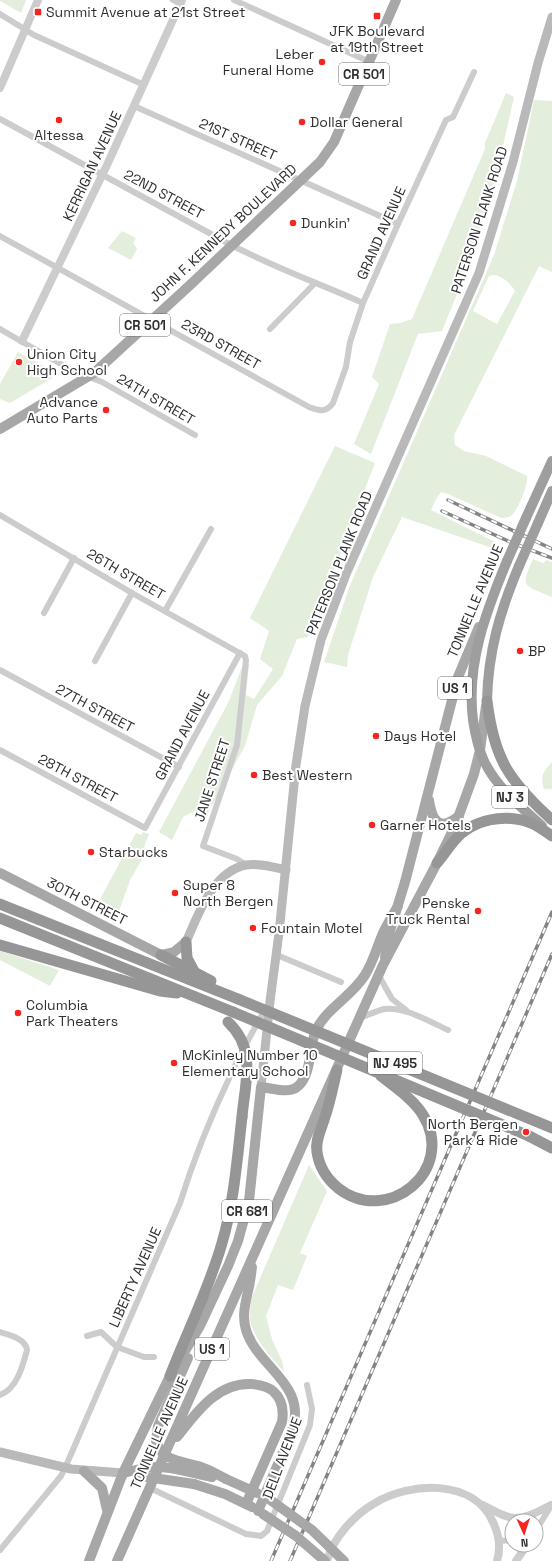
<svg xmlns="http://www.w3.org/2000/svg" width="552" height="1561" font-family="'Space Grotesk',sans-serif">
<rect width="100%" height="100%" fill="#fff"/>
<g fill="#e4eedc" fill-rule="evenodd">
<path d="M0,0H26L21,13L0,1Z"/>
<path d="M506,93L514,97L498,168L468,267L442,331L418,334L371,454L354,444L379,384L372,377L390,324L400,323L412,319L485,149V143Z"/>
<path d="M534,100L552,101V272L539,266L454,435L455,445L464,451L486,456L527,476C529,483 518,509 513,514C509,518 505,518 501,518L448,494L441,492L435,501L431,510L497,543L495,549L402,517L373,577L348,655L347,667L324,662L349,588L494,255L517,181ZM495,275C504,277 510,283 515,291L497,324L473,311L489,276Z"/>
<path d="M122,231L136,238L133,243L137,249L131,260L108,248Z"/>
<path d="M18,352L53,371L52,378L10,403L0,399V384Z"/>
<path d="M335,446L375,463L308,637L297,639L282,676L257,705L245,746L208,813L199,809L183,817L172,840L159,832L229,701L243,664H249L246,695L254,699L273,669L260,659L269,631L250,618Z"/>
<path d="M533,559L543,563L546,560L552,562V597C525,585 519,589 533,559Z"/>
<path d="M552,762V789H544C540,775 543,772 552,762Z"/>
<path d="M143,832L149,834L144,847L145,848L142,854L144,856L130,880L118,914L100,899L136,833L141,835Z"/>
<path d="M0,951L59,970L50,986L0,960Z"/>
<path d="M309,1165L327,1191L300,1253L307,1256L293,1290L278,1285L266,1316L272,1339L282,1361L284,1372C271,1356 249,1336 250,1313C250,1308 251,1302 252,1297Z"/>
</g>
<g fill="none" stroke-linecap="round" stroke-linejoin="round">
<g stroke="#ccc" stroke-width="6">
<path d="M173,0L180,3"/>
<path d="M234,0L370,62"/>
<path d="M0,14L34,35L144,85"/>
<path d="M134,106L398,224"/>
<path d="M0,119C74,159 148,199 222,240C267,265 316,282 363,303"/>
<path d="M0,236L309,407C319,411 326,413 333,403L346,367L350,342L363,303L398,224L446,120L453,117L474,72"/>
<path d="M0,329L73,371L102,382L195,435"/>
<path d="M270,329L315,283"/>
<path d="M0,515L132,593L245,656L246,660L237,745L203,846L237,859L246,865"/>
<path d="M165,611L211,529"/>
<path d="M44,613L74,558"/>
<path d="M95,661L132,593"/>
<path d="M0,670L179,767"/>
<path d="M0,750L145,828L240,653"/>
<path d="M277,955L341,982"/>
<path d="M379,976L392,999L406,1010"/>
<path d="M360,1018C368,1015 376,1011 384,1009C404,1006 430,1022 448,1030"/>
<path d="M0,1332C10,1335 26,1339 27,1350C23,1365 17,1389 0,1395"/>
<path d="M87,1336L101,1332L117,1347L144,1357H154"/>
<path d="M150,1488L246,1534L261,1536L267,1531L310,1425L312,1409L307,1385"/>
<path d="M536,1530L551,1506"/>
<path d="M499,1541L512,1540"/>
<path d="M0,1550L61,1476L65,1468L180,1203C194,1158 212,1114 232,1072C242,1050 254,1030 265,1009"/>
</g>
<g stroke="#ccc" stroke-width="8">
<path d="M0,88L38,0"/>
<path d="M22,341L107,165L182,0"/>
<path d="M483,1505C491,1509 500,1515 509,1517C523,1521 539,1511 551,1505"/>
<path d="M327,1561C333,1538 354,1515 375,1503C410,1482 473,1478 493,1522C499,1535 501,1548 497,1561"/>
<path d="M516,1561L527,1545"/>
</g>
<g stroke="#b9b9b9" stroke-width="9">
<path d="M186,942C198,915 213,871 246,865C259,863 273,867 286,870"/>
<path d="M261,1087L270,1001L279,933L296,765L305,706L321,640L347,572L479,273L513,162L538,63L552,17"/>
<path d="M0,1452L71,1469L123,1473"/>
</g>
<g stroke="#a7a7a7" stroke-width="10">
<path d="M0,429L94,373L189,286L320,162L334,142L396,0"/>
<path d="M429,800C432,821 439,832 459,816"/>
<path d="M0,873L161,955L174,952L186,942"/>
<path d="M385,957L389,934L405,882L458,677L479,627"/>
<path d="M252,1267C251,1275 250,1284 248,1291C245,1305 242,1316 246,1330C258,1368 308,1384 292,1431L258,1511"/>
<path d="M177,1437C196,1413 217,1382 252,1384C259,1385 267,1386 273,1391C282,1399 284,1410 282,1422L246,1504"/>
<path d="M156,1440L158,1426L188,1358"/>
<path d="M84,1471L102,1488L107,1510"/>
<path d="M123,1473L144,1468"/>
<path d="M226,1479L257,1493"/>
<path d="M194,1484L225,1494L252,1507"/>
<path d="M89,1561L123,1473L170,1376L200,1326L228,1266L238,1241L249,1201L261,1087C272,1088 288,1094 297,1087C312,1076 309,1046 316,1030C327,1008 352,996 365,975C373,962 377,947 383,933C387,924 393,915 398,906"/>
<path d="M117,1561L383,965L437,863L455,826L474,774L480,750L486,706"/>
</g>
<g stroke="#9e9e9e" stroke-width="10">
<path d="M526,518L552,461"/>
<path d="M538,523L552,491"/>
<path d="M507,561C486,612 466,663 473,720C475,733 478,748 484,761C497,788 520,806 542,826"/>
<path d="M487,701C488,652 500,611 519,566"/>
</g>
<g stroke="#969696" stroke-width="11">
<path d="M487,701C494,759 509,781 552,820"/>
<path d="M437,863C443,856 448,848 454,841C472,819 505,813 531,823C538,826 545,831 552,836"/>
<path d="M0,904L238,999"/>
<path d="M0,918L233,1012"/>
<path d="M186,942L187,958L194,971"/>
<path d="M0,945L160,991L177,993"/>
<path d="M161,955L211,981"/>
<path d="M337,1070C333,1086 330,1103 324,1120C321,1130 315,1140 317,1152C319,1166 327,1179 338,1188C387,1227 457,1170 423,1115C413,1099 395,1087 381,1076"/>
<path d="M529,1136L552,1148"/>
<path d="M170,1376C187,1332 209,1289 222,1243C234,1202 237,1160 242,1117"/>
</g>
<g stroke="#848484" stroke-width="3.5">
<g id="rail">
<path d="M448,500L552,549"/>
<path d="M442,511L510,542L552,558"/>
<path d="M271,1561L552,912"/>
<path d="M290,1561L552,954"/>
</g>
</g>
<use href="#rail" stroke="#fff" stroke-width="2" stroke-dasharray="6" stroke-linecap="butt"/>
<g stroke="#a7a7a7" stroke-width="10">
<path d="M156,1440C160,1462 184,1461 201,1467C210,1470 218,1475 226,1479"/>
<path d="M144,1468C166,1464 191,1473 212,1477"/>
<path d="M140,1476L194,1484"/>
<path d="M269,1499L312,1530L344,1561"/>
<path d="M263,1514L296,1536L325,1561"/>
</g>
<g stroke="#9e9e9e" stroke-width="10">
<path d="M507,561L526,518"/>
<path d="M519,566L538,523"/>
</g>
<g stroke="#969696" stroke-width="11">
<path d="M238,999L552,1128"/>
<path d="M233,1012L529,1136"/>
<path d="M228,1022C257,1049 245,1082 242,1117"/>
</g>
</g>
<g fill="#f52622" stroke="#fff" stroke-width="1.5">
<rect x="34" y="8" width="8" height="8" rx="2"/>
<rect x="373" y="12" width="8" height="8" rx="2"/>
<circle cx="322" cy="62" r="4"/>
<circle cx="59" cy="120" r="4"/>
<circle cx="302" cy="122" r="4"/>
<circle cx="293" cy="223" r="4"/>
<circle cx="19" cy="362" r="4"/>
<circle cx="106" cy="410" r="4"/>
<circle cx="520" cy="651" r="4"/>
<circle cx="376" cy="736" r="4"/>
<circle cx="254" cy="775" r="4"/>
<circle cx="372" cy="825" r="4"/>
<circle cx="91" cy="852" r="4"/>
<circle cx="175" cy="893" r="4"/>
<circle cx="478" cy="911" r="4"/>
<circle cx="253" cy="928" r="4"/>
<circle cx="18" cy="1013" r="4"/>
<circle cx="174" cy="1063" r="4"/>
<circle cx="526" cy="1132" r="4"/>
</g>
<g text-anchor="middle" stroke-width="4" stroke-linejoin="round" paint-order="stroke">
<g fill="#fff" stroke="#6d6d6d" stroke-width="1">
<rect x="339" y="63" width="50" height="22" rx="3"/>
<rect x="120" y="314" width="50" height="22" rx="3"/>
<rect x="438" y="677" width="34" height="22" rx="3"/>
<rect x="492" y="786" width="36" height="22" rx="3"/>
<rect x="368" y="1052" width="54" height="22" rx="3"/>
<rect x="222" y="1200" width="50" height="22" rx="3"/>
<rect x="195" y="1338" width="34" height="22" rx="3"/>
</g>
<g font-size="13" font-weight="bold" fill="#2f2f2f">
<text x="364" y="79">CR 501</text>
<text x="145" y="330">CR 501</text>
<text x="455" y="693">US 1</text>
<text x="510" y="802">NJ 3</text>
<text x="395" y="1068">NJ 495</text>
<text x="247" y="1216">CR 681</text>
<text x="212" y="1354">US 1</text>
</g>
<g font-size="14" fill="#2f2f2f" stroke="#fff" text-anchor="start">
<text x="46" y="17">Summit Avenue at 21st Street</text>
<text x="377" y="36" text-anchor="middle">JFK Boulevard<tspan x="377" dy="16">at 19th Street</tspan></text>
<text x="314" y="59" text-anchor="end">Leber<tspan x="314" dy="16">Funeral Home</tspan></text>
<text x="310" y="127">Dollar General</text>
<text x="59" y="140" text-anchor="middle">Altessa</text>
<text x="301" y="228">Dunkin'</text>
<text x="27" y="359">Union City<tspan x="27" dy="16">High School</tspan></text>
<text x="98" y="407" text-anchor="end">Advance<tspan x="98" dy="16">Auto Parts</tspan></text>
<text x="528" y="656">BP</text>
<text x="384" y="741">Days Hotel</text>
<text x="262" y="780">Best Western</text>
<text x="380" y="830">Garner Hotels</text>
<text x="99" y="857">Starbucks</text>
<text x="183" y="890">Super 8<tspan x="183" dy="16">North Bergen</tspan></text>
<text x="470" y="908" text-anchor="end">Penske<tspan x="470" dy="16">Truck Rental</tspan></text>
<text x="261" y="933">Fountain Motel</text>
<text x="26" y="1010">Columbia<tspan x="26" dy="16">Park Theaters</tspan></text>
<text x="182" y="1060">McKinley Number 10<tspan x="182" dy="16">Elementary School</tspan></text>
<text x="518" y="1129" text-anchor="end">North Bergen<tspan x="518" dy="16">Park &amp; Ride</tspan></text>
</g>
<g font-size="14" fill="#2f2f2f" stroke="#fff">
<text transform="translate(238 139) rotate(24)" y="5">21ST STREET</text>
<text transform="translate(92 166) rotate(-65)" y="5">KERRIGAN AVENUE</text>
<text transform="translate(164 194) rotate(28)" y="5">22ND STREET</text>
<text transform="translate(479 220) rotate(-72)" y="5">PATERSON PLANK ROAD</text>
<text transform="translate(223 233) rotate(-43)" y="5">JOHN F. KENNEDY BOULEVARD</text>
<text transform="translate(381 233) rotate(-66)" y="5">GRAND AVENUE</text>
<text transform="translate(221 344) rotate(29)" y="5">23RD STREET</text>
<text transform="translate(156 399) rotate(30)" y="5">24TH STREET</text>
<text transform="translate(339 563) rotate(-68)" y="5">PATERSON PLANK ROAD</text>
<text transform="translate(126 574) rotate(30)" y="5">26TH STREET</text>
<text transform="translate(475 601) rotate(-67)" y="5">TONNELLE AVENUE</text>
<text transform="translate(95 708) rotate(28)" y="5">27TH STREET</text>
<text transform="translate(182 735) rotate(-62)" y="5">GRAND AVENUE</text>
<text transform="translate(78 778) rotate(28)" y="5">28TH STREET</text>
<text transform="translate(212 780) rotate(-72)" y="5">JANE STREET</text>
<text transform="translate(87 901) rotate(27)" y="5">30TH STREET</text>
<text transform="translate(135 1277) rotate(-66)" y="5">LIBERTY AVENUE</text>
<text transform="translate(159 1433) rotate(-66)" y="5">TONNELLE AVENUE</text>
<text transform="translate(282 1458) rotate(-69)" y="5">DELL AVENUE</text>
</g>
</g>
<g transform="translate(524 1533) rotate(177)"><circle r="19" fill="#ffffff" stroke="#acacac"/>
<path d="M0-3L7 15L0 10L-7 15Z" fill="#f52622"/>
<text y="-6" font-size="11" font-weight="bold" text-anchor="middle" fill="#2f2f2f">N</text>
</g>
</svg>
